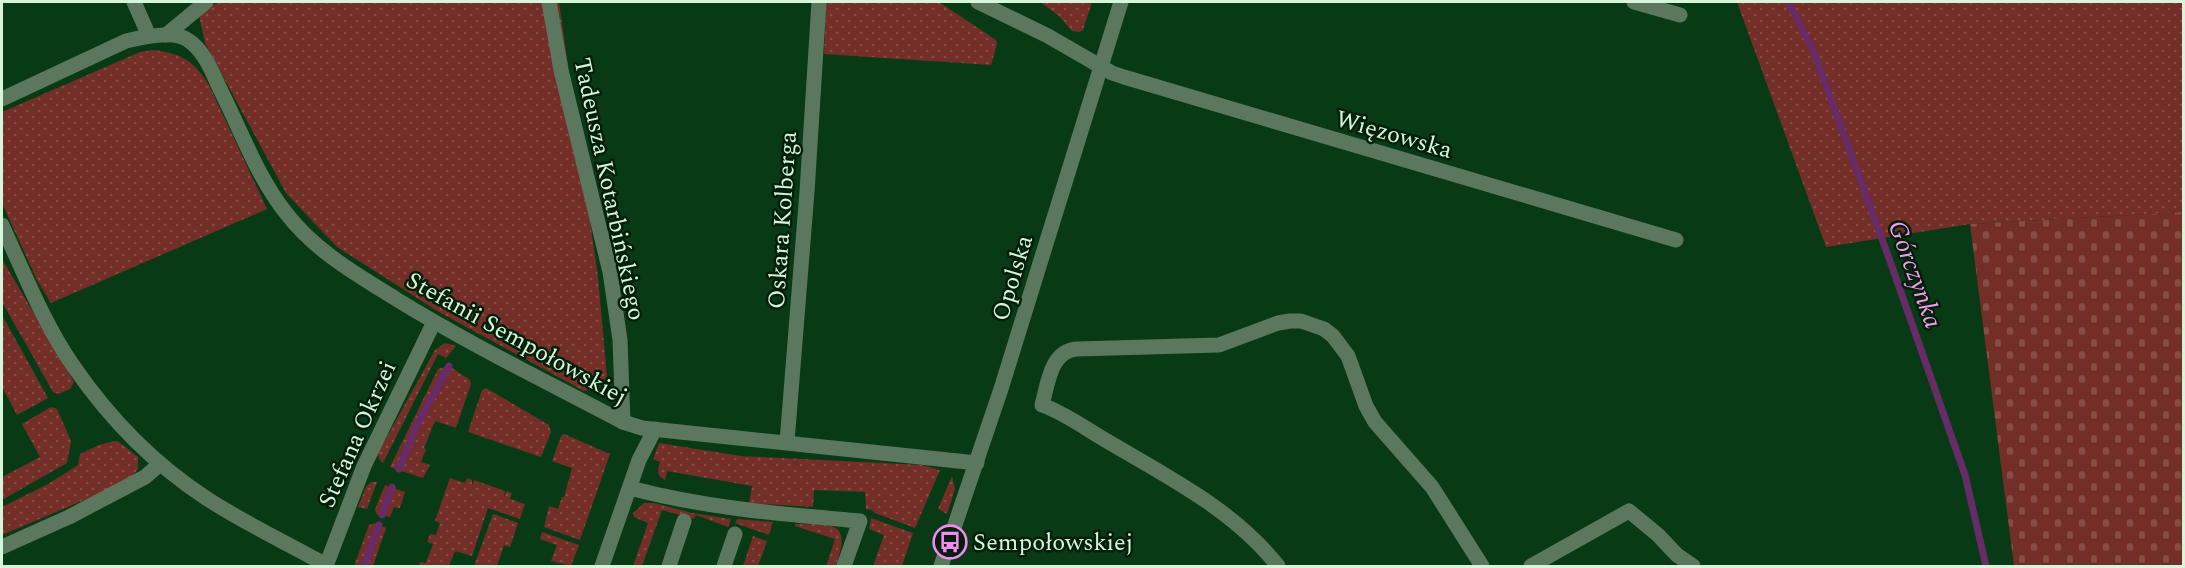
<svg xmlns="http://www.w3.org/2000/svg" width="2185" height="568" font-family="Spectral,serif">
<defs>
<pattern id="grass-dots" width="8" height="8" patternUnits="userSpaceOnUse" patternTransform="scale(1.5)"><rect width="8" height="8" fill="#732e28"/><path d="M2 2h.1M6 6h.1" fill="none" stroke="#864d46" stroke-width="1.8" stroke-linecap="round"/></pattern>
<pattern id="cemetery-stones" width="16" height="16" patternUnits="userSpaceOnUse" patternTransform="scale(1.5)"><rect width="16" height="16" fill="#732e28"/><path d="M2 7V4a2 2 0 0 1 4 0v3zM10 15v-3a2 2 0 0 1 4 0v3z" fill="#864d46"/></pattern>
</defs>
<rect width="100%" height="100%" fill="#083b15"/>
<g fill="url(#grass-dots)">
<path d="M220,2H559L598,277L607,377L597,388L584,391L439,312L337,247L286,193L205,43L198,11Z"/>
<path d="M826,2H939L996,40L997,44L991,65L824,54Z"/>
<path d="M1040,2H1092L1083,30L1080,32L1072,31L1059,16Z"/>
<path d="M1737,2H2183V212L1970,224L1826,247Z"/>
<path d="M154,50C182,54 194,61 209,85L267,209L51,303L37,280L2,203V112L140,52Z"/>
<path d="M2,259L74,382L70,389L59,394L53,392L2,302Z"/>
<path d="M2,315L48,398L17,415L2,387Z"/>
<path d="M445,343L456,346L446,358L438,354L383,463L379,459L378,453L435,350Z"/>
<path d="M449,366L470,380L471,384L456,428L435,421L424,448L426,449L421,462L430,465L423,478L390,467L438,369Z"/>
<path d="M486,388L549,425L551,432L541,457L468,432L482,390Z"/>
<path d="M51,407L57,409L71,441L67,463L2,500V477L40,457L22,424Z"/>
<path d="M564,434L610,454L580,540L544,527L549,506L558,509L562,497H564L572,468L552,461L561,436Z"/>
<path d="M114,441L119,442L138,457V469L129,481L2,535V507L48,484L78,465L80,454L99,445Z"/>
<path d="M659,443L741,456L922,465L940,470L915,528L875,513L872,510L866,509L865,492L814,490L813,507L749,503L752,486L667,471L665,480L659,476L658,470L660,462L653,459Z"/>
<path d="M952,476L955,489L947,514L938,509Z"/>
<path d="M450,478L465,483L467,478L472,480V486L474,480L505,491L504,497L507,491L512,493L510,499L525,504L520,519L488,508L472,556L455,551L449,566H419L420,562L426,563L433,544L427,542L430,534L436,535L440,523L435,521Z"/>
<path d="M371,482H377L367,509L358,507L366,487Z"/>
<path d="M385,485L405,492L400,508L394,507L390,517L376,514L375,509Z"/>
<path d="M644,503H654L692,513L731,519L728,527L696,515L694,519L662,510L642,566H633L648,523L634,517L633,513Z"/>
<path d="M493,514L518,523L510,547L504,545L497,566H474Z"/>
<path d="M871,518L913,533L902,566H873L884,535L869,529Z"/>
<path d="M737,519L773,522L769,535L735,523Z"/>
<path d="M375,523L386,528L373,566H354L369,525Z"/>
<path d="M795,524C833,525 852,520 836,566H826L835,539L795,526Z"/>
<path d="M542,532L579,545L571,566L551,561L557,545L540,539Z"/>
<path d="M753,536L767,541L758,566H743Z"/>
</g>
<path fill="url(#cemetery-stones)" d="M2183,212V566H2014L1970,224Z"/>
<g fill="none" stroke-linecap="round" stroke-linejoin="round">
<g stroke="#672c67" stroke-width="7">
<path d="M1788,2L1813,50L1890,261L1965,475L1986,566"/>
<path d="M399,469L417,425L449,366"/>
<path d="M382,515L392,487"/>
<path d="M364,566L379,525"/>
</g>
<g stroke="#5b785e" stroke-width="15">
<path d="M134,2L149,36"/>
<path d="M549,2L561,70L610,272L620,340L623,422"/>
<path d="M978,2L1048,36L1112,73L1124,77L1676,240"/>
<path d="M1634,2L1680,15"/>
<path d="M166,35L206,2"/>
<path d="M2,99L126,41C142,37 174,30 188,40C206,52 213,75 222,93C242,133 258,178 286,213C315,251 356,274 396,299C469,344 547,382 623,422L642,428L977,463"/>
<path d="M2,225C24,273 44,324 74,367C110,419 154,464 206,498C244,523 287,543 326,565"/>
<path d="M787,442L807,192L819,2"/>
<path d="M630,488C705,508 782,514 860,521L844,566"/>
<path d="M2,547L69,517L145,477L160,464"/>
<path d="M326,566L364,466L434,322"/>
<path d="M602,566L639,460L655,429"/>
<path d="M669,566L684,521"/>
<path d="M724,566L735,534"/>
<path d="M941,566L1001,389L1121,2"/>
<path d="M1278,566C1234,510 1168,477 1107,441C1086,429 1065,413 1042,405C1048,384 1050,351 1077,349L1219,345L1278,323L1290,321H1301L1324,329L1333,336L1348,356L1366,406L1375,422L1432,487L1482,566"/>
<path d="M1531,566L1629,511L1658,535L1677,555L1693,566"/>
</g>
</g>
<defs>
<g id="bus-ring" transform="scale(1.725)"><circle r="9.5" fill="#041f09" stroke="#f38af2" stroke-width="1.5"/><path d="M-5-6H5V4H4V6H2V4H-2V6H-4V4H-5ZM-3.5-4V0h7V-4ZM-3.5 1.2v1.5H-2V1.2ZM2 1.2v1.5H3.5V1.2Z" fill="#f38af2"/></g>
</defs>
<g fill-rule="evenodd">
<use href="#bus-ring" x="950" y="542"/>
</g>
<g text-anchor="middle" stroke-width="5" stroke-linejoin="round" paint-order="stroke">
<g font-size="24" fill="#d5f6d8" stroke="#041f09">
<text transform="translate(1394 134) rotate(16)" y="8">Więzowska</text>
<text transform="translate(610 189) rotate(78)" y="8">Tadeusza Kotarbińskiego</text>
<text transform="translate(782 220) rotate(-86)" y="8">Oskara Kolberga</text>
<text transform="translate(1012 278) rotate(-73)" y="8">Opolska</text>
<text transform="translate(517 338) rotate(29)" y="8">Stefanii Sempołowskiej</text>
<text transform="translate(357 434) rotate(-66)" y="8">Stefana Okrzei</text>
</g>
<g font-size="24" fill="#d5f6d8" stroke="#041f09" text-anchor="start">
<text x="973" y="550">Sempołowskiej</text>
</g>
<g font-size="26" font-style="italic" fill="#f09bef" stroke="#041f09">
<text transform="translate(1916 274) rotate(70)" y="9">Górczynka</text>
</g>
</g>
<rect width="2185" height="568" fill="none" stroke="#d5f6d8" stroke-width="6"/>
</svg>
